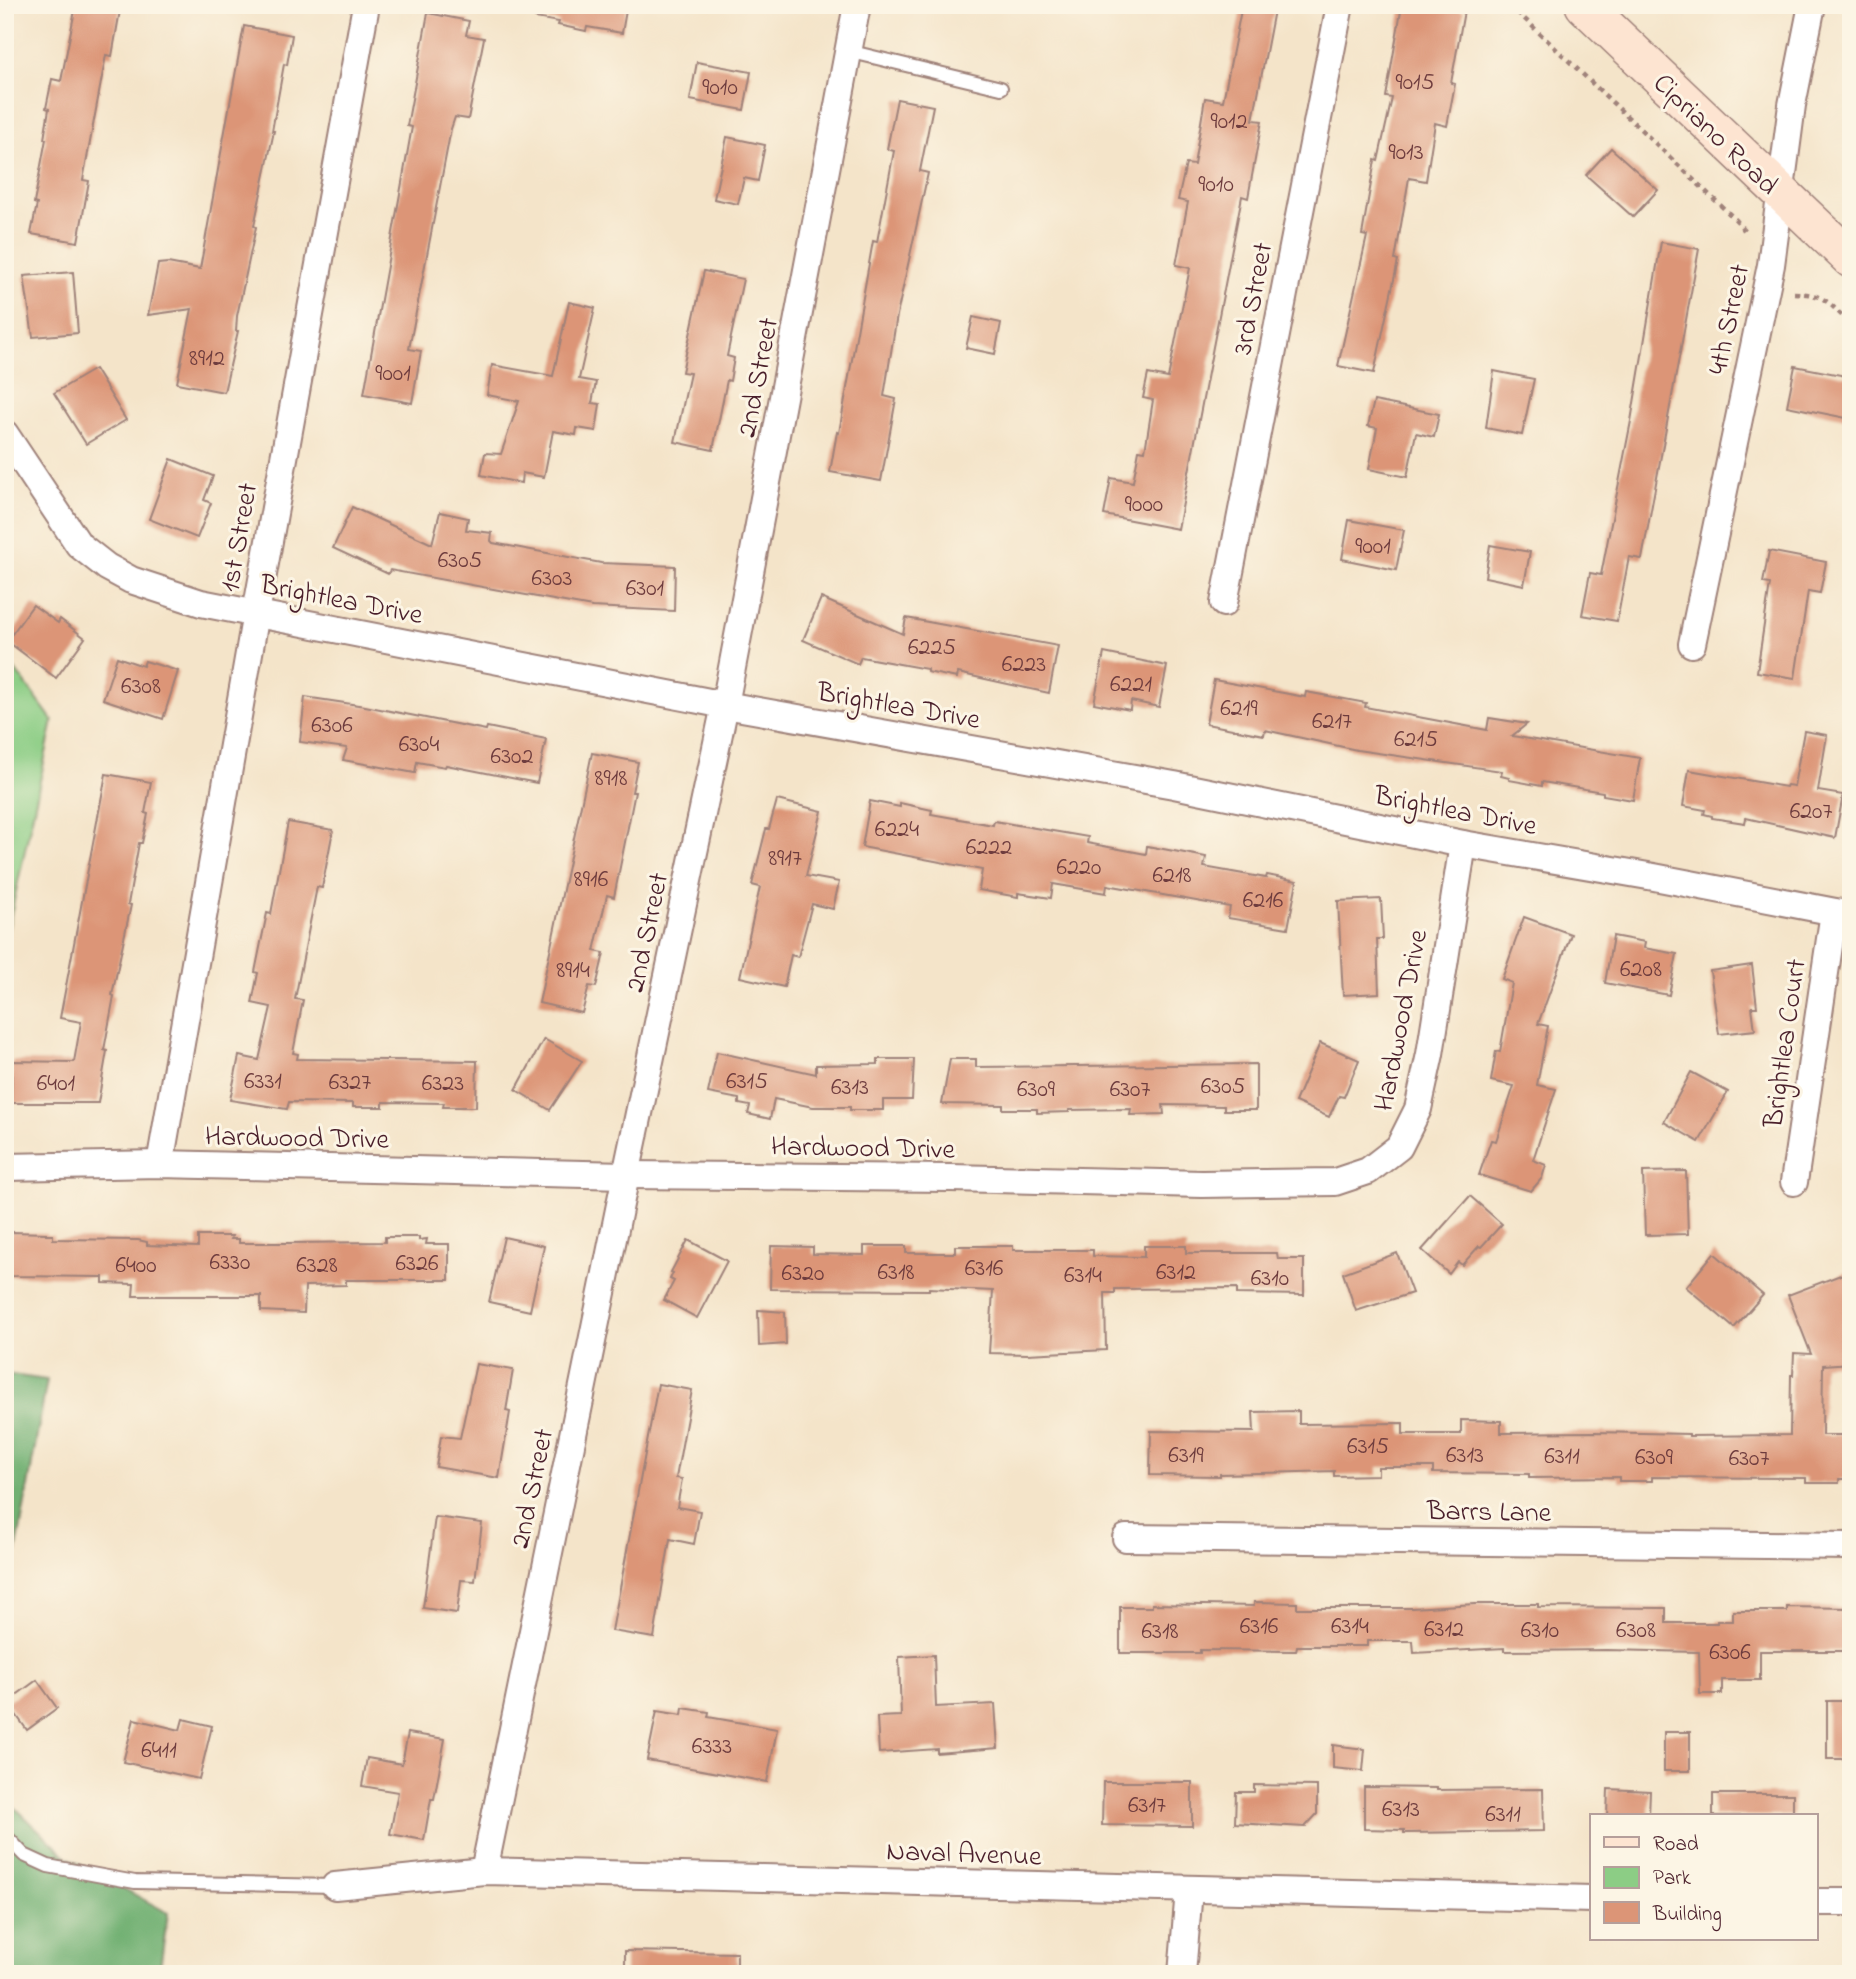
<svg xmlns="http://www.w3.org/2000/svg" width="1856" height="1979" font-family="'Indie Flower',sans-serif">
<rect width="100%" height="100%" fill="#fcf5e5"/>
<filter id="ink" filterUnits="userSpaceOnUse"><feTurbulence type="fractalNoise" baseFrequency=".0143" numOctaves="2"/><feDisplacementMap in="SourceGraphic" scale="14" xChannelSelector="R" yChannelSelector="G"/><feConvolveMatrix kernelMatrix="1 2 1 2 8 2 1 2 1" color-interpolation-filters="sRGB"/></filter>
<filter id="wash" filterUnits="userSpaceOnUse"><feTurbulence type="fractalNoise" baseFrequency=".00686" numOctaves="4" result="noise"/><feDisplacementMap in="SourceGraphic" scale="28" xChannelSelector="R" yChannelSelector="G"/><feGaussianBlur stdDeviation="1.57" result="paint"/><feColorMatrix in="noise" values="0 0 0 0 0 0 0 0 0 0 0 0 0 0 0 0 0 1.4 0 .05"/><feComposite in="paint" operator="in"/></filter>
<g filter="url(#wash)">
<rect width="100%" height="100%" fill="#f4e4c9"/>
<path fill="#8ccd85" stroke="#6b7658" stroke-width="2" d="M5,656L53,721L5,942Z"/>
<g fill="#71b072" stroke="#5e684e" stroke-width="2">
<path d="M5,1374L47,1380L5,1615Z"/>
<path d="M5,1798L67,1857L168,1913L159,1974H5Z"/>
</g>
<g id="blocks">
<g fill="#dc9577">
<path d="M76,5H121L112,56L106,55L83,180L89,181L78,242L31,234L37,204L34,203L46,139H44L49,109L46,108L52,79L61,81Z"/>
<path d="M536,5H627L622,33L587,27L586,31L558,25L559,22L535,18Z"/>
<path d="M1242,5H1275L1253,120L1262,121L1248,198L1242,196L1178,529L1104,515L1111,478L1133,482L1139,450L1145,451L1153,400L1143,398L1148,374L1168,378L1190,268L1176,265L1188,202L1178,200L1186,164L1194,165L1205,98L1223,101Z"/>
<path d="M1402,5H1434L1464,11L1451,83L1455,84L1447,126L1435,123L1426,181L1409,178L1395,260L1398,261L1374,373L1338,366L1367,236L1362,235L1375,160L1378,161L1392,98L1386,97Z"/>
<path d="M428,13L469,21L466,35L484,38L468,119L455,117L451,129L409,349L421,351L412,403L364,394L412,127L407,126Z"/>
<path d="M244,26L292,35L287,65L284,64L272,131H274L254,226L256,227L237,316L236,331H238L224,392L177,383L192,309L148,315L158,264L168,263L200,269Z"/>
<path d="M697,62L751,72L744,110L690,100Z"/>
<path d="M897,99L933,106L920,171L928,173L897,315L884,396L896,399L881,481L830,472L837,432L839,433L873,241L877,242L894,151L887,149Z"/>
<path d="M727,137L765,145L758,181L744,178L738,204L714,199Z"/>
<path d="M1611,148L1658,190L1633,217L1586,175Z"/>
<path d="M1661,242L1699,249L1642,559L1629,557L1617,621L1582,615L1590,573L1601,575L1631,421Z"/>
<path d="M704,271L743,279L727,356L734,358L730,381L727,380L713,450L675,442L690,373L682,372Z"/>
<path d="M73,272L78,333L33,337L24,276Z"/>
<path d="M569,302L595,308L579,379L596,382L592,403L600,404L596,431L577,428L576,435L553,431L544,477L522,473L521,483L481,475L485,453L501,454L519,401L487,395L492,365L553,376Z"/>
<path d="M973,317L1001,323L995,354L966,348Z"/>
<path d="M1795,366L1851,377V419L1787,406Z"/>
<path d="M95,369L126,420L86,444L54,393Z"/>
<path d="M1494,371L1534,379L1522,435L1486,428Z"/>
<path d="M1374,401L1439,414L1434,437L1416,433L1407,477L1369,469L1377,428L1368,426Z"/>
<path d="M171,459L213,476L204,500L211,503L197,538L149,519Z"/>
<path d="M352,507L432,544L440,512L468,518L466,530L492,533L491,541L493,543L601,563L675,566L674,611L592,607L390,570L388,574L333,548Z"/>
<path d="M1349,520L1404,530L1396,570L1342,559Z"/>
<path d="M1490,545L1530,552L1524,585L1485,577Z"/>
<path d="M1769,551L1826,562L1820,593L1808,591L1795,678L1757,672L1770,584L1763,583Z"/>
<path d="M821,598L903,634L906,618L1058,646L1049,693L958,673L957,678L927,672V669L861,657L858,664L803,640Z"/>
<path d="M33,605L58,623L60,619L85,638L56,678L7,641Z"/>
<path d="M1104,653L1167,666L1159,707L1131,701L1130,710L1094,703Z"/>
<path d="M117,657L143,666L145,661L178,671L163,719L103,699Z"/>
<path d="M1214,680L1305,697L1306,692L1366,703L1365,707L1487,730L1489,718L1527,724L1512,736L1640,758L1633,800L1603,795V792L1542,782V786L1509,780V778L1501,776L1502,771L1357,750L1265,730L1264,735L1206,724Z"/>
<path d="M305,697L365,706L486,730L487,727L546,739L537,783L446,765L445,767L417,762L415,773L343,760L347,748L300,742Z"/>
<path d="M1804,731L1827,735L1818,791L1843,795L1835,838L1746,818L1745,823L1712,818V816L1704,814L1705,810L1683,806L1689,770L1786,787L1787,785L1794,786Z"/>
<path d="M592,753L638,762L632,792H635L614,897L607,895L594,951L604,953L596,987L589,986L582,1013L539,1003Z"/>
<path d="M106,774L151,782L145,813L148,814L142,843H139L128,904L131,905L112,995L114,996L104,1050L107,1051L98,1103H11L12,1061L74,1062L81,1022L60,1018Z"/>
<path d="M777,800L822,811L806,876L839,882L833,909L812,904L798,957L791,955L784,987L740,977L760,887L752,885L766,829H769Z"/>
<path d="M870,801L900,807V803L932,810L931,814L993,825L994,821L1088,837L1087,843L1146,854L1147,846L1206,857L1204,867L1266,878L1267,875L1297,881L1288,928L1228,918L1230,907L1107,885L1106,893L1053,884L1051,898L1018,893V897L979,890L982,870L862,847Z"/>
<path d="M288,822L333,830L322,888L317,887L295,999L303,1000L293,1053L298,1054L297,1059L477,1061L476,1107H443L444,1103L383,1102V1107H353V1103L289,1102L287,1109L230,1100L239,1056L259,1060L271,1007L252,1003L258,973L255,972L267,913L271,914Z"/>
<path d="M1381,899L1383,939H1377L1379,993L1343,995L1338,901Z"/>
<path d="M1524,917L1571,934L1538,1024L1548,1026L1537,1085L1556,1089L1533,1160L1546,1165L1542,1178L1531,1191L1479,1175L1491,1140L1496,1141L1514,1086L1491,1081L1496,1051L1500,1052L1512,983L1502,979Z"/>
<path d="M1613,936L1645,942L1644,948L1677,954L1669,995L1605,983Z"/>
<path d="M1752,965L1757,1007H1752L1755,1030L1719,1034L1710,971Z"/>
<path d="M544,1039L582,1061L550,1110L516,1090Z"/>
<path d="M1320,1043L1359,1060L1344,1097L1339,1096L1329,1117L1295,1102Z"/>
<path d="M717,1052L816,1074V1065L878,1064V1059H914L912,1100H883V1110H850V1107H813L774,1099L770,1119L748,1114L750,1106L739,1104V1099L708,1093Z"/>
<path d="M950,1059H976V1067L1256,1064V1110H1224V1106L1163,1105L1164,1114L1130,1115L1131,1109L1069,1110V1112L1037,1113V1109H1003V1105L942,1104Z"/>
<path d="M1691,1072L1728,1092L1699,1142L1664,1122Z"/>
<path d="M1686,1171L1688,1234L1645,1235L1643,1172Z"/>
<path d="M1470,1196L1502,1224L1481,1247L1479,1246L1462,1265L1458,1262L1449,1274L1422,1250Z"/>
<path d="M11,1232L46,1233V1235H53V1239L138,1240L147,1242V1245L198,1247V1236H232L231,1239H239V1243H287L385,1242V1237H419V1240L427,1239L426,1244H449V1280H346V1285L305,1286L304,1313L261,1311V1296H133L134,1284L103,1283V1277L10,1276Z"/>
<path d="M504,1237L544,1246L530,1311L489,1302Z"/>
<path d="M688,1240L727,1261L697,1318L664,1300L674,1281L670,1279L673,1273L671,1272Z"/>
<path d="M771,1246L813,1247V1254L864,1255V1246H906V1253H955V1246H1013V1250H1093V1256L1144,1257V1246H1186V1253H1277L1278,1259H1304V1295L1237,1294V1288L1115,1289V1293H1105L1106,1350L1027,1354L989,1353L993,1291L929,1288V1290L770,1289Z"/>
<path d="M1397,1253L1412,1293L1356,1311L1343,1273Z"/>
<path d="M1714,1253L1763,1295L1734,1328L1686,1287Z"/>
<path d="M1851,1271V1363L1823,1365L1822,1435H1851V1479H1839V1483H1806V1478L1652,1477V1481H1619V1477L1529,1478V1474L1433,1473V1467H1378V1475L1334,1476V1471L1220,1474V1476L1150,1475L1151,1431L1254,1432L1253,1412L1299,1411V1424L1403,1423V1434H1461V1420L1501,1421V1433L1594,1432L1689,1434V1436L1790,1435L1791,1375H1793L1794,1353L1811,1354L1788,1295Z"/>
<path d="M758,1310L785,1312L786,1344L759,1346Z"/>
<path d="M476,1364L513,1370L506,1411L510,1412L499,1478L436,1467L441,1436L460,1438Z"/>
<path d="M658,1384L692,1390L676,1478L682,1479L677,1507L700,1511L694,1544L670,1539L654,1638L612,1631Z"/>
<path d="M435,1517L482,1523L475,1581L461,1580L457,1613L423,1608Z"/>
<path d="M1254,1602L1297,1603V1608H1412L1475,1604H1538V1607L1666,1608V1623H1717V1621H1733V1611H1787V1607L1851,1608V1651H1760V1680H1722V1694H1700L1699,1652L1606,1650L1504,1651V1648L1414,1653L1413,1641H1367V1646H1297L1296,1651L1200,1650V1653H1120V1607H1152V1604L1254,1606Z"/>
<path d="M934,1655L936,1707L995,1704L998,1748L937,1753V1749L879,1753L877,1717L901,1716L899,1657Z"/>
<path d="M37,1680L57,1708L27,1730L7,1702Z"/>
<rect x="1827" y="1701" width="24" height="58"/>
<path d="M683,1708L709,1712L708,1717L777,1729L767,1782L647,1760L657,1711L682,1715Z"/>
<path d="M134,1719L180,1730L183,1719L212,1726L199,1779L123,1762Z"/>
<rect x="1664" y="1732" width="26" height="39"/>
<path d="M408,1733L445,1739L434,1799H431L424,1840L390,1834L398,1792L362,1786L367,1758L402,1764Z"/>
<path d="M1333,1745L1365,1749L1363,1771L1333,1768Z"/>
<path d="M1103,1782H1192V1826L1102,1825Z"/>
<path d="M1254,1785L1317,1786V1814L1305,1827L1235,1823L1236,1792H1254Z"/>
<path d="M1364,1787L1437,1788V1790L1543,1789L1544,1831L1404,1833V1830L1364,1829Z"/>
<path d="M1608,1789L1650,1791L1649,1816H1607Z"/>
<rect x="1713" y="1794" width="80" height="22"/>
<path d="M625,1951L737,1953V1974H625Z"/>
</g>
</g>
</g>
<g filter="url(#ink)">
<use href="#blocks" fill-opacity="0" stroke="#9f827a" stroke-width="2"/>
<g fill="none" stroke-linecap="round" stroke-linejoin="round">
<g stroke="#9f827a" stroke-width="16">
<g id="lane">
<path d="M848,51L1001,88"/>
<path d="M5,1835L24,1855L48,1866L135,1882L335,1886"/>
</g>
</g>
<g stroke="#9f827a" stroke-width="30">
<g id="street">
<path d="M5,434L79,545L107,567L131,580L201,603L725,705L1174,785L1463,844L1654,877L1851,915"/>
<path d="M1224,603L1340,5"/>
<path d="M1692,644L1771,265L1792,105L1812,5"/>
<path d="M160,1164L256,613L366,5"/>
<path d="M5,1167L160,1164L626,1175L951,1178L1202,1184L1335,1182L1368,1171L1399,1147L1418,1109L1430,1054L1463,844"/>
<path d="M1794,1182L1834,912"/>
<path d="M1126,1538L1851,1546"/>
<path d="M484,1871L626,1175L725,705L857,5"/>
<path d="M335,1886L484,1871L1592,1899"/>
<path d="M1816,1902H1851"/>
<path d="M1182,1974L1189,1890"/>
</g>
</g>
<g stroke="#9f827a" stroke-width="40">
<path id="secondary" d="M1584,5L1851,259"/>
</g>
<g stroke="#9f827a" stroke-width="4.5" stroke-dasharray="5 5" stroke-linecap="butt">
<path d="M1510,5L1737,221L1747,234"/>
<path d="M1794,293C1826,294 1827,302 1851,324"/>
</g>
<use href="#lane" stroke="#fff" stroke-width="12"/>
<use href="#street" stroke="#fff" stroke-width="26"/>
<use href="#secondary" stroke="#fde4d1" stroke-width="37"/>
</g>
</g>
<g text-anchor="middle" stroke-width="6" stroke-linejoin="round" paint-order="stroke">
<g font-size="24" fill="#6e3c3e">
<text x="1415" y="89">9015</text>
<text x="720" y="94">9010</text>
<text x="1229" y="128">9012</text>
<text x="1406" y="159">9013</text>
<text x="1216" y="191">9010</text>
<text x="207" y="365">8912</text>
<text x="393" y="380">9001</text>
<text x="1144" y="511">9000</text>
<text x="1373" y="553">9001</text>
<text x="460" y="567">6305</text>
<text x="552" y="585">6303</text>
<text x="645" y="595">6301</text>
<text x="932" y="654">6225</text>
<text x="1024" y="671">6223</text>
<text x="1131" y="691">6221</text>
<text x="141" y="693">6308</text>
<text x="1239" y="715">6219</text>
<text x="1332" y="728">6217</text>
<text x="332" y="732">6306</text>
<text x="1416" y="746">6215</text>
<text x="419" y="751">6304</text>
<text x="512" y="763">6302</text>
<text x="611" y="785">8918</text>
<text x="1811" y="818">6207</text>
<text x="897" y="836">6224</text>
<text x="989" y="854">6222</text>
<text x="785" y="865">8917</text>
<text x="1079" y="874">6220</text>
<text x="1172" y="882">6218</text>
<text x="591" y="886">8916</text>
<text x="1263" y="907">6216</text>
<text x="1641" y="976">6208</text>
<text x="573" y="977">8914</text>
<text x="263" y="1088">6331</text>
<text x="747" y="1088">6315</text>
<text x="350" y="1089">6327</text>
<text x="56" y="1090">6401</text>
<text x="443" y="1090">6323</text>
<text x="1223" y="1093">6305</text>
<text x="850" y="1094">6313</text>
<text x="1036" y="1096">6309</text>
<text x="1130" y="1096">6307</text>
<text x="230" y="1269">6330</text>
<text x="417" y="1270">6326</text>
<text x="136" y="1272">6400</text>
<text x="317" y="1272">6328</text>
<text x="984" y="1275">6316</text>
<text x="896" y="1279">6318</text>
<text x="1176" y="1279">6312</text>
<text x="803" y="1280">6320</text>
<text x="1083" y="1282">6314</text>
<text x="1270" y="1285">6310</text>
<text x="1368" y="1453">6315</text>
<text x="1186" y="1462">6319</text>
<text x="1465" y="1462">6313</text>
<text x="1562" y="1463">6311</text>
<text x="1654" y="1464">6309</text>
<text x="1749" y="1465">6307</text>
<text x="1259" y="1633">6316</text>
<text x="1350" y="1633">6314</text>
<text x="1444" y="1636">6312</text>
<text x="1540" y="1637">6310</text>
<text x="1636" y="1637">6308</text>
<text x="1160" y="1638">6318</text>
<text x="1730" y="1659">6306</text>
<text x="712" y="1753">6333</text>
<text x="159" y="1757">6411</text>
<text x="1147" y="1812">6317</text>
<text x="1401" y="1816">6313</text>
<text x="1503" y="1821">6311</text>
</g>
<g font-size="28" fill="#4a1f2b" stroke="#fcf5e5">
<text transform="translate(1717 133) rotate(44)" y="10">Cipriano Road</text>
<text transform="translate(1251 298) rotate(-79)" y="10">3rd Street</text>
<text transform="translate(1727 319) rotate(-78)" y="10">4th Street</text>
<text transform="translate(756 377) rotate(-79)" y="10">2nd Street</text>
<text transform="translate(237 537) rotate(-80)" y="10">1st Street</text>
<text transform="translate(342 598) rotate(11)" y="10">Brightlea Drive</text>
<text transform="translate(899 704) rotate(10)" y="10">Brightlea Drive</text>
<text transform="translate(1456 809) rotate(11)" y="10">Brightlea Drive</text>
<text transform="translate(645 932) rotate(-78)" y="10">2nd Street</text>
<text transform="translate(1399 1020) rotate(-79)" y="10">Hardwood Drive</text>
<text transform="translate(1783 1043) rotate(-82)" y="10">Brightlea Court</text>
<text transform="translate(297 1136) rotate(1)" y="10">Hardwood Drive</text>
<text transform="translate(863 1146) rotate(1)" y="10">Hardwood Drive</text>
<text transform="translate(530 1488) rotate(-78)" y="10">2nd Street</text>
<text transform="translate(1489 1510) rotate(1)" y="10">Barrs Lane</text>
<text transform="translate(964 1852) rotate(2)" y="10">Naval Avenue</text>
</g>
</g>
<rect width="1856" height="1979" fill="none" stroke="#fcf5e5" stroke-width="28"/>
<rect x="1590" y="1814" width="228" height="126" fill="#fcf5e5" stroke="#b59f9b" stroke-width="2"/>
<rect x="1604" y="1837" width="35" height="10" fill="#fde4d1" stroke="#b59f9b" stroke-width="2"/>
<text x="1653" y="1850" font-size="21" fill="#4a1f2b">Road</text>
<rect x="1604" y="1867" width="35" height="21" fill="#8ccd85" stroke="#b59f9b" stroke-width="2"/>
<text x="1653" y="1884" font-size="21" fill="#4a1f2b">Park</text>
<rect x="1604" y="1902" width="35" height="21" fill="#dc9577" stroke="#b59f9b" stroke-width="2"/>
<text x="1653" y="1920" font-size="21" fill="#4a1f2b">Building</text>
</svg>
